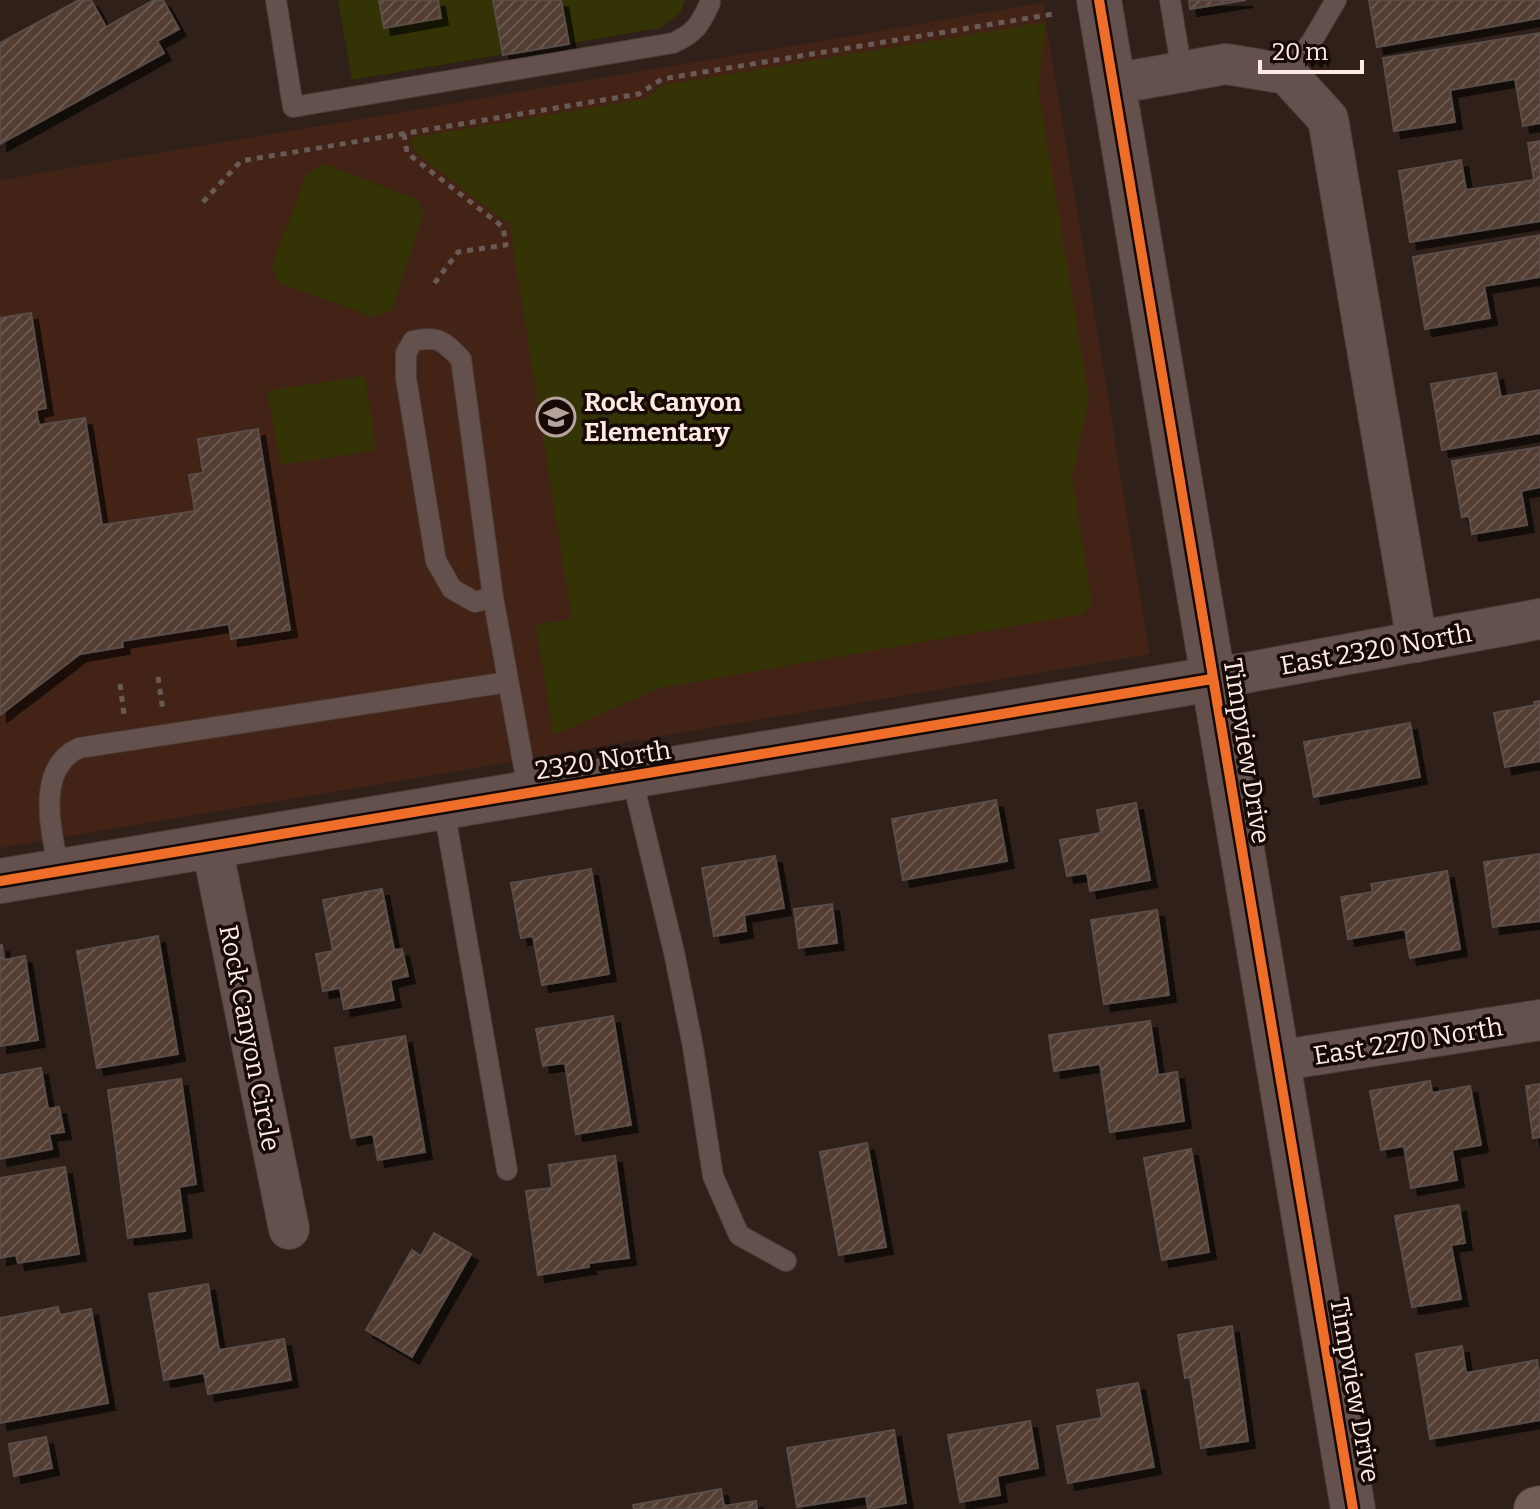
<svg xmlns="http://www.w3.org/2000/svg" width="1540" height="1509" font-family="Bitter,serif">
<defs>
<pattern id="building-hatch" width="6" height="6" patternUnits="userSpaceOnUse" patternTransform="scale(2)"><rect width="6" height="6" fill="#523d32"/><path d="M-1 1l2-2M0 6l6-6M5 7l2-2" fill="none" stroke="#6c594f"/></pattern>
<filter id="shadow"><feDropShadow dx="7" dy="7" stdDeviation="0" flood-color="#0009"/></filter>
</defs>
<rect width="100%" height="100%" fill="#2f2019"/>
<path fill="#432315" d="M1043,3L1150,654L0,848V180Z"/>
<g fill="#333305">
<path d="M338,0H685L680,13L660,28L352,80Z"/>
<path d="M1046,22L1038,88L1089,399L1072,477L1092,604L1082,614L659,688L554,735L536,629L539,624L572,619L509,221H504L413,150L412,138L644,99L665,85Z"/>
<path d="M325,164L416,199L424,212L392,310L373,317L279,283L272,266L307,173Z"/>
<path d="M365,376L376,450L281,465L267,391Z"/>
</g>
<g fill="url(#building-hatch)" stroke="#5a4d48" stroke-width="2" filter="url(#shadow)">
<path d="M79,0H91L106,27L154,0H163L179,29L157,41L164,53L0,144V43Z"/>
<path d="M379,0H438L441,18L384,28Z"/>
<path d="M493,0H561L569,44L503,55Z"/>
<path d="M1189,0H1246L1190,9Z"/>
<path d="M1369,0H1540V18L1377,47Z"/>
<path d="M1540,33V123L1523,126L1515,79L1450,90L1455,122L1394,131L1383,58Z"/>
<path d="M1540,141V221L1410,242L1399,171L1461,160L1466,190L1534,180L1528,143Z"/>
<path d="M1540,235V277L1484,286L1490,318L1425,329L1413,257Z"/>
<path d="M31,313L46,408L36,410L39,425L85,418L102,525L195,511L189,475L203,473L198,439L258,429L290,630L231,639L229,624L122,641L123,647L80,654L0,715V318Z"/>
<path d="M1496,373L1501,397L1540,390V433L1442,450L1431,384Z"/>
<path d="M1540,447V487L1521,491L1527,525L1472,534L1469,516L1462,517L1452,461Z"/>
<path d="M1540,701V761L1505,767L1494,713L1535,705L1534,702Z"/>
<path d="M1410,723L1420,777L1314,797L1304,742Z"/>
<path d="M996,800L1007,861L903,880L892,819Z"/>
<path d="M1136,803L1150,880L1090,891L1087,873L1067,876L1060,840L1101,833L1097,810Z"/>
<path d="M1540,854V921L1493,927L1484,862Z"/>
<path d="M775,856L784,908L744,915L746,931L714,936L702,868Z"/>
<path d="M591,869L609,974L542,985L533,936L521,938L511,883Z"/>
<path d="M1447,871L1460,949L1410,958L1405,929L1348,939L1341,897L1373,892L1371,884Z"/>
<path d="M382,889L394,950L402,949L408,976L390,980L394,1000L344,1009L340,988L323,991L316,954L333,951L323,900Z"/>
<path d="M832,904L837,943L799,948L794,909Z"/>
<path d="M1157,910L1169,995L1104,1004L1091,920Z"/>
<path d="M158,936L178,1054L97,1068L77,951Z"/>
<path d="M0,945H2L4,960L25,956L38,1040L0,1046Z"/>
<path d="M613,1016L631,1125L576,1134L565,1063L543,1066L536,1029Z"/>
<path d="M1150,1021L1158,1075L1177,1072L1184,1121L1110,1132L1100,1064L1054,1071L1049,1035Z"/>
<path d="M405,1036L425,1152L378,1160L373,1134L351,1138L335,1048Z"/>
<path d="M41,1068L48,1109L59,1107L64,1132L49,1134L52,1149L0,1159V1075Z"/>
<path d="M181,1079L196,1184L179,1187L185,1231L128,1238L108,1090Z"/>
<path d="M1430,1081L1432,1093L1470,1086L1481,1145L1452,1150L1457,1180L1411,1188L1404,1146L1381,1150L1370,1091Z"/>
<path d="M1540,1084V1137L1533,1138L1526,1086Z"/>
<path d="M867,1143L886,1247L839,1255L820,1152Z"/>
<path d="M1191,1149L1209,1252L1162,1260L1144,1158Z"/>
<path d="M615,1156L629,1258L589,1263V1267L538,1275L526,1191L552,1188L549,1165Z"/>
<path d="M65,1167L79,1254L18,1263L16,1255L0,1258V1178Z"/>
<path d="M1459,1205L1465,1243L1451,1245L1461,1299L1412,1307L1395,1216Z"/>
<path d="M434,1233L471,1254L412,1357L366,1330L412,1250L421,1256Z"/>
<path d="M208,1284L219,1350L284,1339L291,1380L208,1394L204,1373L164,1380L149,1294Z"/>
<path d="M58,1307L60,1315L91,1309L108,1403L0,1423V1318Z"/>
<path d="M1232,1326L1248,1441L1201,1448L1190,1377L1185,1378L1178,1335Z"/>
<path d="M1462,1346L1466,1373L1537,1360L1540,1378V1420L1430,1439L1416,1354Z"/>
<path d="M1138,1383L1154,1467L1068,1483L1057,1426L1102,1418L1097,1390Z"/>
<path d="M1030,1421L1038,1468L997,1476L1000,1495L960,1502L948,1435Z"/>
<path d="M894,1430L906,1503L868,1509L866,1496L797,1507L787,1448Z"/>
<path d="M46,1437L52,1468L14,1476L9,1444Z"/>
<path d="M721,1489L724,1506L756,1501L757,1509H634L633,1505Z"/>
</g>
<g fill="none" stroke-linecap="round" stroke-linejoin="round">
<g stroke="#4a3d37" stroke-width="22">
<g id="service">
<path d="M276,0L293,107L673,43C695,33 700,25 710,3"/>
<path d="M1170,0L1182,72"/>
<path d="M1287,74L1312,41L1336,0"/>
<path d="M493,597L475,602L452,589L436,561L406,378V353L413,341C439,335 444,342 461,359L493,597L529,795"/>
<path d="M632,778L674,952L693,1047L713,1176L739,1235L786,1261"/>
<path d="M444,809L507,1170"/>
<path d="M59,871C52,833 34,769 79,748L508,682"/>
</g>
</g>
<g stroke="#4a3d37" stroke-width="42">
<g id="minor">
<path d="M1113,84L1226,64L1287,74L1328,119L1417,642"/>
<path d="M1212,679L1540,619"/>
<path d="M212,847L289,1229"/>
<path d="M1276,1061L1540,1020"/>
</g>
</g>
<g stroke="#4a3d37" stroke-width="46">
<g id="tertiary">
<path d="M1099,0L1353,1509"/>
<path d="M0,881L1212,679"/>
</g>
</g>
<g stroke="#4a3d37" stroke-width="46">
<path id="secondary" d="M1536,1509L1540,1508"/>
</g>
<g stroke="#695a55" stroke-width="5" stroke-dasharray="6 6" stroke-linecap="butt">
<path d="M404,134L407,153L503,227L506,245L458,252L433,285"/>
<path d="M203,202L241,161L639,94L662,79L1053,14"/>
<path d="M158,677L163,711"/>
<path d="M120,684L124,715"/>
</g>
<use href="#service" stroke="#64514d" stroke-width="20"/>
<use href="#minor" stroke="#64514d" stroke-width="40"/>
<use href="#tertiary" stroke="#64514d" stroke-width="44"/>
<use href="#secondary" stroke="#715c56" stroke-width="44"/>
<g stroke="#160a06" stroke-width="15">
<g id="cycleway">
<path d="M1099,0L1353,1509"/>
<path d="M0,881L1212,679"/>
</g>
</g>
<use href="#cycleway" stroke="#ee6e29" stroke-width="10"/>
</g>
<defs>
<g id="school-ring" transform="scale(2)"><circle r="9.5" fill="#160a06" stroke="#b6a39c" stroke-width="1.5"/><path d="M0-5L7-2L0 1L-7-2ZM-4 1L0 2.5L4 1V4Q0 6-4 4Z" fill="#b6a39c"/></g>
</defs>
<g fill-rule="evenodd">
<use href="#school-ring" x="556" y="417"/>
</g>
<g text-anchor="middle" stroke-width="7" stroke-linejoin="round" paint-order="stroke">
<g font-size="26" font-weight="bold" fill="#feeae2" stroke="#160a06" text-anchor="start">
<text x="584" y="411">Rock Canyon<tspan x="584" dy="30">Elementary</tspan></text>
</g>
<g font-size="26" fill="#feeae2" stroke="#160a06">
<text transform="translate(1376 649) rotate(-10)" y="9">East 2320 North</text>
<text transform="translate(1247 751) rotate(81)" y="9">Timpview Drive</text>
<text transform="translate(603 760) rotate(-9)" y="9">2320 North</text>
<text transform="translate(250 1038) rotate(79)" y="9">Rock Canyon Circle</text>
<text transform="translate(1408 1041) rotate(-9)" y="9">East 2270 North</text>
<text transform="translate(1355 1390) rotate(80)" y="9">Timpview Drive</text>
</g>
</g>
<path d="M1260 60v12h102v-12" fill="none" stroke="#feeae2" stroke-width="4"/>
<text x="1272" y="60" font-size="24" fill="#feeae2" stroke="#160a06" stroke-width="6" paint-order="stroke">20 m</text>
</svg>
